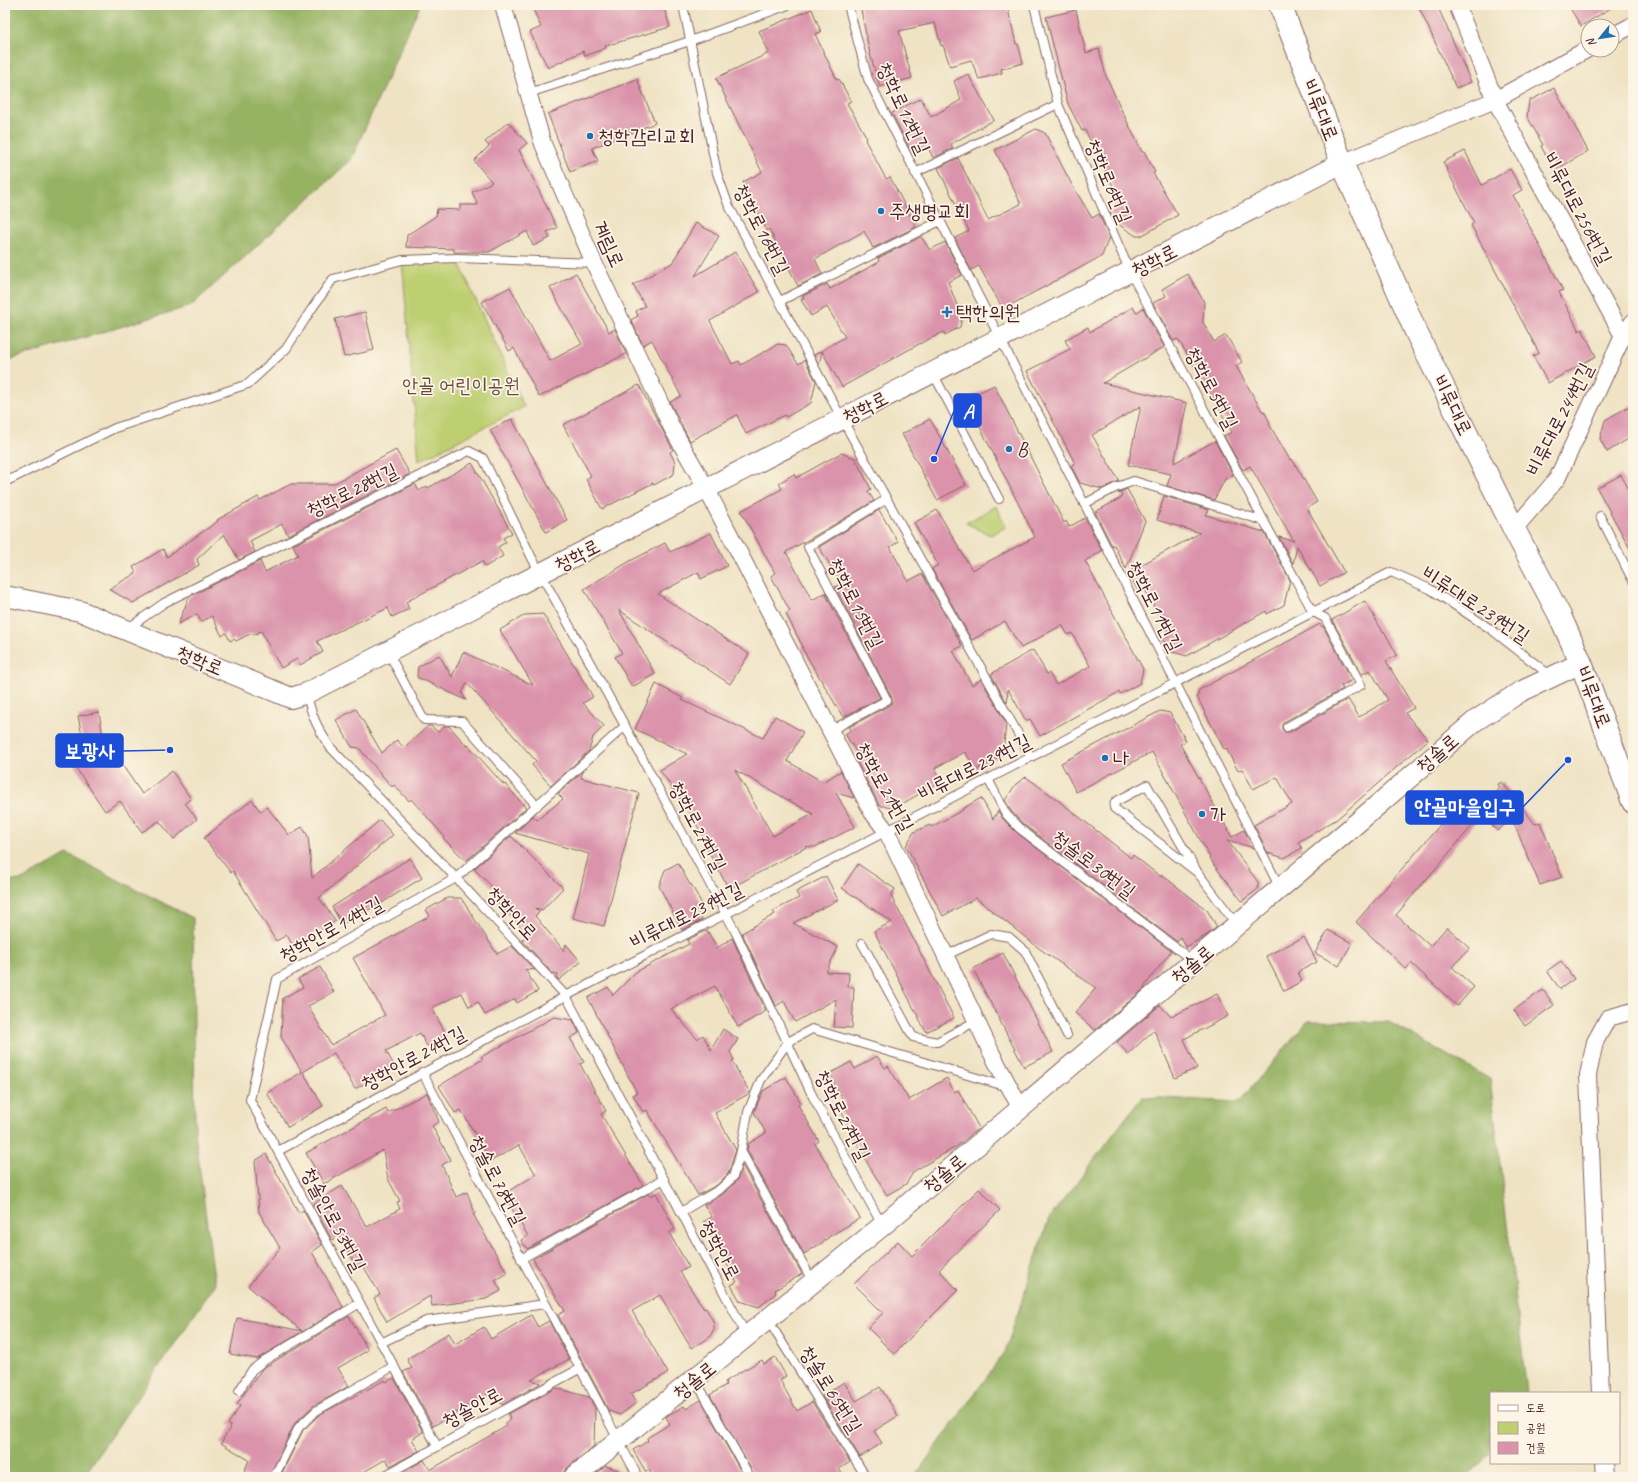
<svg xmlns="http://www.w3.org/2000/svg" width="1638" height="1482" font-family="Caveat,'Poor Story',sans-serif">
<rect width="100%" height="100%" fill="#fcf5e5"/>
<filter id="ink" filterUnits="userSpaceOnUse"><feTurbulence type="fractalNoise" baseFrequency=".025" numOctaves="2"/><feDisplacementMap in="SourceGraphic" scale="8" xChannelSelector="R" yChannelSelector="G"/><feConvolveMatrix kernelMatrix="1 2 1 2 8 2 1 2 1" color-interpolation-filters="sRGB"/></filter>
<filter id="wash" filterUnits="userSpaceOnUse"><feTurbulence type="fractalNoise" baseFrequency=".012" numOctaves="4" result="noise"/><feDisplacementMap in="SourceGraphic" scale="16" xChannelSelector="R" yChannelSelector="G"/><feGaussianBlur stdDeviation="0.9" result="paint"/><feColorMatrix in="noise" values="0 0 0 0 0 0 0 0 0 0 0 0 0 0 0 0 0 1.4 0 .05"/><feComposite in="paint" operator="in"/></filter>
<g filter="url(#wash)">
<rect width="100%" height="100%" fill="#efe3c4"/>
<g fill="#becf72" stroke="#84774e">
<path d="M457,258L524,407L419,461L402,260Z"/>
<path d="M996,506L1006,527L990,535L966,523Z"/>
</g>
<g fill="#96b264" stroke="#706848">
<path d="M5,5H420L351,160L191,306L5,361Z"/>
<path d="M67,854L193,918L195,1133L215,1285L83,1477H5V881L22,880Z"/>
<path d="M1308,1021L1389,1022L1490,1079L1527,1393H1491V1453L1467,1477H914L1005,1352L1049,1218L1142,1097L1239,1102Z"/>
</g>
<g id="blocks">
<g fill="#da93ab" fill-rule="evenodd">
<path d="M531,5H663L670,27L605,46L606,48L585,56L583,51L548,68L530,32L541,27Z"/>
<path d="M860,5H1007L1016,44H1018L1023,63L1001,69L1002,73L979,79L971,60L950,66L943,45L941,46L935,23L899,31L912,78L880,87L870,54Z"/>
<path d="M1418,5H1437L1471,82L1456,88Z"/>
<path d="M1568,5H1616L1581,26Z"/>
<path d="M812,9L821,32L815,34L837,80L839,79L851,101L847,103L867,138L865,140L886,179L890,177L916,227L873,248L864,231L815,259L822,274L798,286L769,229L767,231L743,182L762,172L716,78L769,53L759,31Z"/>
<path d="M1076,10L1086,53L1099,49L1106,76L1122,111L1142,152L1144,151L1155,172L1153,173L1178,215L1141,236H1136L1115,222V223L1109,209L1121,202L1085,130L1082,131L1068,104L1046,17Z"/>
<path d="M968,74L994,120L951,144L953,148L933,158L928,147L913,155L892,113L921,98L931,117L961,100L954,81Z"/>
<path d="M637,79L655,123L592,148L598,161L570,172L548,114Z"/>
<path d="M1554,88L1588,151L1554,171L1541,146L1543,145L1527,116L1529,101Z"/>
<path d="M508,122L527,143L519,150L557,228L547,232L550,238L533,246L527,231L489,252H454V249L406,247L407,235L436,216L437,209L460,210V205H478L472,192L492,182L474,161L489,146L485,142Z"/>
<path d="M1036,129L1045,133L1071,183L1092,218L1099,214L1109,237L1102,256L1003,309L979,266L971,270L955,238L969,231L938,168L958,158L988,220L1021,204L995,150Z"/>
<path d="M1465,151L1482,185L1510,169L1522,190L1513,195L1563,290L1559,292L1579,331L1582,329L1596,356L1548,383L1533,356L1539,353L1471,225L1474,223L1443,162Z"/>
<path d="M696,223L719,236L695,276L735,252L759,292L710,321L732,364L739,361L741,365L778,344L786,345L798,364L805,360L816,381L811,403L786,417L785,415L746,434L737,415L690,441L670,402L681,396L652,340L643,345L631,320L638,316L636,311L645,306L633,285L672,263Z"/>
<path d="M921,237L930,250L945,242L962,275L948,282L962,318L960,327L945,335L944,332L919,344L842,387L822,351L819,365L814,355L845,337L827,307L811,316L801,300L804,298L803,296L827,284L830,289L879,262L878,258Z"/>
<path d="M576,273L609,332L615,329L626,354L539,397L514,348L509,351L482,302L510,287L550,361L582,344L550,288Z"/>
<path d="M1188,274L1204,302L1203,322L1214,342L1226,335L1242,362L1236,366L1262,411H1264L1270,423L1269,424L1290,460L1292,459L1317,502L1307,508L1344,572L1320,586L1297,546L1293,564L1279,537L1294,541L1250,466L1243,470L1224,436L1232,432L1195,366V368L1178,339L1173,341L1153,303L1166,296L1162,289Z"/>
<path d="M1133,307L1136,313L1143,308L1164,347L1103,383L1187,403L1174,463L1215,441L1233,475L1225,479L1214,500L1167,486L1171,474L1128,465L1141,406L1092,435L1119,481L1102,489L1080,483L1071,466L1075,463L1027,371L1070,349L1065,340L1088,327L1090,332Z"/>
<path d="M365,312L374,350L344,357L335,319Z"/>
<path d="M639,385L673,450L670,452L675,462L674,474L654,485L653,483L602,509L586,479L591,476L563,425Z"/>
<path d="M994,385L1064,523L1066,521L1069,527L1085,518L1102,551L1085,561L1143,669L1140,683L1120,694L1119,692L1040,736L1030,719L1026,721L1008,689L1007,703L991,674L1033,650L1047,674L1049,673L1056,685L1090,666L1072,633L1068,635L1062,625L1021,648L1005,621L972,640L932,569L938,565L914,523L937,510L972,570L1035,537L966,399Z"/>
<path d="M1633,404V436L1607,452L1600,439L1605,420Z"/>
<path d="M512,419L567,520L546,532L490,430Z"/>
<path d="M930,419L966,485L937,500L902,434Z"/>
<path d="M396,450L410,474L288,535L282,524L250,541L255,552L239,560L224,534L197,559L199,565L133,603L109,589L136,573L133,567L163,549L167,557L218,521L217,520L258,497L260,500L291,484H333Z"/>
<path d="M841,453L855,458L871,489L868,491L874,501L813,537L786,552L812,600L825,593L880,698L843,717L802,648L803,647L786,614L790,611L771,576L775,573L741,511L782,489L779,483L794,474L796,478Z"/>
<path d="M472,463L512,533L503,538L506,542L498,547L503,556L485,567L482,561L406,602L409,609L392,617L388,608L317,641L323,652L300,665L297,659L281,668L261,631L253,635L252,633L236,641L234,639L230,641L226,633L222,636L212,616L201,622L197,614L178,624L189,597L260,561L265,572L298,555L293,545L415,484L419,491L427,486L428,488Z"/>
<path d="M1621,475L1633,497V554L1597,488Z"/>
<path d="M1127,489L1145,521L1126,569L1114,545L1112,546L1095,512L1121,498L1122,494L1118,493Z"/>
<path d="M1164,496L1209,510L1206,515L1264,532L1290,580L1284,605L1267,614L1266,611L1187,656L1169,651L1163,639L1170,635L1144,588L1138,591L1128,572L1200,533L1157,520Z"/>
<path d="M879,510L898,542L890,547L908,581L922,574L962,646L953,651L972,685L981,679L1006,723L1003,754L976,770L965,752L935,768L942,781L900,805L901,802L890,808L879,805L857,762L861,759L845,734L851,730L849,727L890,705L892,703V698L835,587L842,584L819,547Z"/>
<path d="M711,533L727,566L701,579L698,572L658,594L749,654L730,684L619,610L655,674L632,687L615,657L622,653L584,589L630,561L665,543L670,552Z"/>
<path d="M1365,601L1383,632L1384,631L1397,655L1386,661L1414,708L1405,713L1428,740L1337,819L1298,842L1302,848L1284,858L1268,853L1254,825L1292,804L1277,777L1253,789L1242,769L1238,771L1226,748L1224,749L1197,697L1199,690L1320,624L1322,627L1323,626L1352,680L1341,686L1343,689L1284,722L1282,725V729L1285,732H1290L1348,699L1359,717L1388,700L1370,670L1362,674L1332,620Z"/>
<path d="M543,614L593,697L583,703L604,726L593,737L589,751L551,786L532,765L536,761L467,683L462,693L466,700L417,677L418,667L439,655L452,677L463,652L533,685L500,630L525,615Z"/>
<path d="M656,684L683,698L682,700L763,738L775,716L803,732L787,761L823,782L841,771L854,798L836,793L855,827L815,847H809L808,846L729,889L701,838L703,836L683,800L681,801L660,770L687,754L635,729ZM735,770L813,814L773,836Z"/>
<path d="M356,709L382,753L397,740L404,748L428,726H431L438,732L445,726H449L467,746L468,745L504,785L505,784L526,808L466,861L443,838L444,836L411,799L409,801L394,785L392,787L359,748L352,747L336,720Z"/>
<path d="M1160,711L1170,713L1186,741L1180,744L1232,837L1244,830L1254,848L1227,840L1258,882V889L1242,901L1214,865L1152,752L1076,792L1061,763Z"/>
<path d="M99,712L103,737L142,794L172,771L191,799L185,803L197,819L174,839L159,821L142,832L120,801L105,811L70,759L85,750L78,716Z"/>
<path d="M583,771L581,778L639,793L604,926L573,918L589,854L515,833L533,816L537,820L563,799L558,794Z"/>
<path d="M1026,777L1059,801L1131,858L1133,855L1161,877L1162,875L1207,910L1217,927L1207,935L1186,947L1181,937L1177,942L1023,824L1011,811L1005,800L1016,784Z"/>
<path d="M1502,782L1535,824L1540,822L1562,877L1540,885L1512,819L1497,831L1477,806L1500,788L1498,784Z"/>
<path d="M981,798L993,819L998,811L1002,818L1016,832L1171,951L1144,987L1145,988L1095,1030L1075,1013L1096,988L1040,949L976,898L943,916L906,846L914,832L930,825L931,827L963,810L962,809Z"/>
<path d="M252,800L261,812L267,807L289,835L302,827L308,836L312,878L380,820L393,835L319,898L336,921L293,946L287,935L276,941L233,871L231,873L204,838Z"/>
<path d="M1459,803L1478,819L1396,915L1430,946L1447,927L1470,948L1452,967L1474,987L1457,1006L1411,963L1406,969L1356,922Z"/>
<path d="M511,836L563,888L542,910L535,908L539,912L535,916L564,951L566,944L581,962L559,980L557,978L558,974L552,973L522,940L530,936L496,901H507L474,869Z"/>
<path d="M410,858L422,878L372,909V908L342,924L332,907Z"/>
<path d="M678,863L690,885L691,884L703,906L697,909L702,920L682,930L659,886L665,870Z"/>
<path d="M858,864L895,889L891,896L954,1018L926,1032L874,931L892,922L842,888Z"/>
<path d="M826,876L838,900L793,923L838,947L826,972L849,973L848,987H854L852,1028L834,1027L836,999L795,1022L784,1001L776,1006L742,933L775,914L773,911L799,898L796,892Z"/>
<path d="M447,898H461L497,954L512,946L535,970L525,969L538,991L517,1003L515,999L485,1015L478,1002L469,1007L462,993L432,1008L447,1036L427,1046L420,1033L386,1051L395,1067L355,1089L334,1053L303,1072L323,1106L288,1127L267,1093L302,1072L281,1037L283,998L303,987L298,979L320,967L334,992L308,1006L331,1045L385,1015L353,958L430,916L426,910Z"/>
<path d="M707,930L717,948L732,938L766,1011L738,1027L715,986L671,1009L697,1039L703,1035L711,1050L723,1029L738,1039L730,1052L734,1060L732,1061L750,1093L715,1113L736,1150L728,1174L717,1185L698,1195L647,1110L643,1112L633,1095L637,1093L588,998L608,987L613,995L636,972L689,944L687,940Z"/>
<path d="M1328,930L1352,943L1339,966L1315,953Z"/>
<path d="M1304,937L1317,962L1298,972L1302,981L1284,991L1266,956Z"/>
<path d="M1003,953L1053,1052L1024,1067L973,969Z"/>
<path d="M1561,961L1574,979L1560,989L1547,971Z"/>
<path d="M1543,990L1554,1005L1525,1026L1514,1010Z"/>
<path d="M1217,994L1228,1016L1184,1039L1197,1068L1175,1078L1154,1030L1128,1054L1117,1042L1160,1005L1171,1017Z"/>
<path d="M554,1017L573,1020L579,1033L570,1038L584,1062L580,1064L606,1111L601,1114L643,1185L527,1249L521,1240L528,1236L503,1194L536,1175L519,1145L491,1161L461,1110L455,1113L439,1086L483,1059L481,1057Z"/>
<path d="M877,1056L885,1068L888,1066L909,1100L947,1078L954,1092L958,1090L979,1128L956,1147L914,1171L906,1184L887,1195L869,1166L839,1107L845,1104L829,1074L851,1062L855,1069Z"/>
<path d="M786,1077L801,1103L798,1105L819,1141L815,1144L860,1218L827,1238L828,1239L804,1254L747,1150L748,1144L766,1133L754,1112L763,1091Z"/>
<path d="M427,1093L439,1122L432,1126L451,1160L442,1165L456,1197L467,1192L475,1213L473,1214L507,1273L495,1280L501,1291L486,1299L432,1306L430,1296L387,1322L374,1298L380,1294L362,1264L357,1267L339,1235L332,1240L313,1204L342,1186L367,1227L400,1209L397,1202L400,1201L388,1179L383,1150L324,1184L306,1153L386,1109L388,1113Z"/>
<path d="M266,1154L299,1213L303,1210L322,1245L312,1252L343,1307L257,1359L230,1354L237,1318L302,1331L248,1286L280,1248L259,1212L255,1161Z"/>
<path d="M742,1165L802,1274L775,1290L776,1293L759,1307L740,1301L731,1285L737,1282L703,1222L712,1217L704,1205L723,1194L737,1181Z"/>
<path d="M979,1189L1000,1210L939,1270L958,1290L894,1354L868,1328L883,1313L854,1284L898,1241L912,1256Z"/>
<path d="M656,1193L675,1229L669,1233L689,1267L680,1272L704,1309L706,1308L714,1323V1329L709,1338L691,1348L660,1295L632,1311L668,1373L631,1394L636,1403L620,1415L609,1411L558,1315L565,1311L533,1259L648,1194L650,1196Z"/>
<path d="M531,1315L538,1327L549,1321L569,1359L531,1380L541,1383L502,1405L494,1391L433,1426L403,1372L412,1368L407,1359L449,1333L455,1344L484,1327L491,1339Z"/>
<path d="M349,1316L368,1350L338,1368L349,1386L313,1406L295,1423L269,1477H242L249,1460L221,1443L231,1426L228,1424L240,1406L237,1404L262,1369Z"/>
<path d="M775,1357L786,1376L780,1380L797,1411L812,1402L850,1462L839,1469L844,1477H755L710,1395L726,1385L725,1382L740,1372L762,1360L764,1364Z"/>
<path d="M394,1378L423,1432L412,1439L419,1451L390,1466L386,1459L355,1477H280L303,1430L319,1415L385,1380L386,1382Z"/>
<path d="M844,1382L856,1401L880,1387L898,1416L874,1431L882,1443L860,1457L822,1396Z"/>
<path d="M556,1388L589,1397L595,1408L594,1446L567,1468L563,1473V1477H397L396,1476L424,1460L430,1470L507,1426L505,1423L510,1419L508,1414Z"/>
<path d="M701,1400L744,1477H653L649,1470L646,1472L633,1450L648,1441L647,1438L670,1424L666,1417L668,1415L684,1406L686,1409Z"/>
<path d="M606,1466L629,1474L628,1477H592Z"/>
</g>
</g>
</g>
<g filter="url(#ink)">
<use href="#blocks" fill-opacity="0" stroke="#846461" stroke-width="1"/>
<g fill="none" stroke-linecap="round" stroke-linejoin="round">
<g stroke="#846461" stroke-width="10">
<g id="service">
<path d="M683,5L717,173L728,204L842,419L1031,757"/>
<path d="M848,5L868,79L1280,888"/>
<path d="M1034,5L1058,104L1130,272L1313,612L1325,618L1361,685L1287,727"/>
<path d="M529,93L690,41L788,5"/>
<path d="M915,173L1058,104"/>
<path d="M780,301L940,221"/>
<path d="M933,373L999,499"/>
<path d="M5,482L115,428L248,384L286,349L311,310L333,279L402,260L457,258L594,263"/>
<path d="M1084,504L1117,487L1134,481L1264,521"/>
<path d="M1600,516L1633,581"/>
<path d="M127,629L164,603L469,451L483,458L532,558L625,726L735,931L813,1097L882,1225"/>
<path d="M388,652L424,720L462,721L537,806"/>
<path d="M307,694C311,715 318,729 330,747L456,878L566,996L747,1336"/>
<path d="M830,731L887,700L808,547L887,499"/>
<path d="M988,779L1006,814L1019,828L1193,961"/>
<path d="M1198,873L1114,808L1115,802L1147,785L1198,873L1237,925"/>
<path d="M862,943L913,1037L937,1042L976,1021"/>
<path d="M945,956L991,934L1009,937L1025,951L1067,1035"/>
<path d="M422,1072L638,1477"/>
<path d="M278,1151L566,996L1391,572L1430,589L1492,630L1552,677"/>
<path d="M741,1151L813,1282"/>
<path d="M681,1212L720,1189L733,1177L741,1151L748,1112L761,1080L788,1042L812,1029L1008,1087"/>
<path d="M521,1259L664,1179"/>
<path d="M768,1320L866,1477"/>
<path d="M381,1343L426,1321L545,1304"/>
<path d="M695,1379L750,1477"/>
<path d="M239,1391L252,1370L265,1360L360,1303"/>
<path d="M437,1446L250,1100L277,979L456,878L625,726"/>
<path d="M274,1477L299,1427L316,1411L394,1366"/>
<path d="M382,1477L579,1369"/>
</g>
</g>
<g stroke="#846461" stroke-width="18">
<g id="minor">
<path d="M503,5L543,144L594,263L672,428L706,488L872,812L887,832L992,1054L1021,1109"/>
<path d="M1457,5L1495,100L1623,336"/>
<path d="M1612,36L1633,25"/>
<path d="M1342,163L1495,100L1588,49"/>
<path d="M1514,529L1557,479L1623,336L1633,322"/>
<path d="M1601,1393L1588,1075L1595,1042L1608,1018L1633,1011"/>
<path d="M1603,1463L1604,1477"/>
</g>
</g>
<g stroke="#846461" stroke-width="22">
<g id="tertiary">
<path d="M5,596L80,611L291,698L307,693L1342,163"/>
<path d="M574,1477L882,1226L1351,828L1475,721L1520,692L1581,663"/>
</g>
</g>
<g stroke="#846461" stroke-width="24">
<path id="secondary" d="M1280,5L1342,163L1417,334L1514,529L1560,616L1581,663L1633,802"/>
</g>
<use href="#service" stroke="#fff" stroke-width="8"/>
<use href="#minor" stroke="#fff" stroke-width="16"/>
<use href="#tertiary" stroke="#fff" stroke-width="20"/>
<use href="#secondary" stroke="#fff" stroke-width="22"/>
<path stroke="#4a1f2b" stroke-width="3" d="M1632,1128L1633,1179"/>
</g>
</g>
<g fill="#1f6fb2" stroke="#fcf5e5" stroke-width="1.5">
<circle cx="590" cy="136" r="4"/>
<circle cx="881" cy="211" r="4"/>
<path d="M945 306h4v4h4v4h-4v4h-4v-4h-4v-4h4z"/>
<circle cx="1009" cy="449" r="4"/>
<circle cx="1105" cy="758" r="4"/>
<circle cx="1202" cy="814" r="4"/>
</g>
<g text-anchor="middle" stroke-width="3.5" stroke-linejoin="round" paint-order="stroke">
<g font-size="20" fill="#4a1f2b" stroke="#fcf5e5">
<text transform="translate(904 108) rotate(65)" y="7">청학로12번길</text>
<text transform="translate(1321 110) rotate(68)" y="7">비류대로</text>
<text transform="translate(1109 181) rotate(67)" y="7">청학로6번길</text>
<text transform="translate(1578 208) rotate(62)" y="7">비류대로256번길</text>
<text transform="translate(762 229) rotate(63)" y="7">청학로16번길</text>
<text transform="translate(609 244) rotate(66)" y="7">계림로</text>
<text transform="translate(1154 260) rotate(-27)" y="7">청학로</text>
<text transform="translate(1212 388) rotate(62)" y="7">청학로5번길</text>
<text transform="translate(1453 405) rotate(64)" y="7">비류대로</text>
<text transform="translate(865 407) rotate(-27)" y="7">청학로</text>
<text transform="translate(1559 419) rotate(-63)" y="7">비류대로244번길</text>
<text transform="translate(352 490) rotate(-26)" y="7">청학로28번길</text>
<text transform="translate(577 555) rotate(-27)" y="7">청학로</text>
<text transform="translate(856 603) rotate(63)" y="7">청학로15번길</text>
<text transform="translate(1476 604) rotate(33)" y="7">비류대로239번길</text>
<text transform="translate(1155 606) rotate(63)" y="7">청학로11번길</text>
<text transform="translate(200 660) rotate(22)" y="7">청학로</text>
<text transform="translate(1594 697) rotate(69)" y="7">비류대로</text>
<text transform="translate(1437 753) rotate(-41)" y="7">청솔로</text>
<text transform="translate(974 767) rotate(-27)" y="7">비류대로239번길</text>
<text transform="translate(885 787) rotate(61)" y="7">청학로21번길</text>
<text transform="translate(698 826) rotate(62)" y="7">청학로27번길</text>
<text transform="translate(1094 864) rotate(37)" y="7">청솔로30번길</text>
<text transform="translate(512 913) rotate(47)" y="7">청학안로</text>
<text transform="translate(686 915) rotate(-27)" y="7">비류대로239번길</text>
<text transform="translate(331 929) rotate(-29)" y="7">청학안로14번길</text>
<text transform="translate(1192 964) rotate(-40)" y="7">청솔로</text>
<text transform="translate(413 1058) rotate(-28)" y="7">청학안로24번길</text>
<text transform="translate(843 1115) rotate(63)" y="7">청학로27번길</text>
<text transform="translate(944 1173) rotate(-40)" y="7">청솔로</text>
<text transform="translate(498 1180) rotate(62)" y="7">청솔로78번길</text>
<text transform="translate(334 1219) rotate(62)" y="7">청솔안로53번길</text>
<text transform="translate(720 1250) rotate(62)" y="7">청학안로</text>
<text transform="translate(694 1380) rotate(-39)" y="7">청솔로</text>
<text transform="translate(831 1389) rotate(58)" y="7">청솔로65번길</text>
<text transform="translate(472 1407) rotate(-28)" y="7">청솔안로</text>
</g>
<g font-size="20" fill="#4a1f2b" stroke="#fcf5e5" text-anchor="start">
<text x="598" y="143">청학감리교회</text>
<text x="889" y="218">주생명교회</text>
<text x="956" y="319">택한의원</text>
<text x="1017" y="456">B</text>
<text x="1113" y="765">나</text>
<text x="1210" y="821">가</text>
</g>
<g font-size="20" fill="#674b3d" stroke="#fcf5e5">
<text x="461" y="392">안골 어린이공원</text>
</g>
</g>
<path fill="none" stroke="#1d4ed8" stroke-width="1.5" d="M934 459L954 411M170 750L123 751M1568 760L1523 807"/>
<g fill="#1d4ed8" stroke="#fcf5e5" stroke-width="1.5">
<circle cx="934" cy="459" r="4"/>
<circle cx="170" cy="750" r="4"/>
<circle cx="1568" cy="760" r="4"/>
</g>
<g fill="#1d4ed8" stroke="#1d4ed8" stroke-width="1.5">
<rect x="954" y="394" width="27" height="33" rx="4"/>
<rect x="56" y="734" width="67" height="33" rx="4"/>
<rect x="1406" y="791" width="117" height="33" rx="4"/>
</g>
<g font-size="21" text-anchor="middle" font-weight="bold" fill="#fff">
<text x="968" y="418">A</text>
<text x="90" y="758">보광사</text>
<text x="1465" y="814">안골마을입구</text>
</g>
<rect width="1638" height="1482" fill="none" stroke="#fcf5e5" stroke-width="20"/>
<rect x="1490" y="1392" width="130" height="72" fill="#fcf5e5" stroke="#b59f9b"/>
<rect x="1498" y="1405" width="20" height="6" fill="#ffffff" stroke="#b59f9b"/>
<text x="1526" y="1412" font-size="12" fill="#4a1f2b">도로</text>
<rect x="1498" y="1422" width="20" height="12" fill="#becf72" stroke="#b59f9b"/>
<text x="1526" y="1432" font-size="12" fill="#4a1f2b">공원</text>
<rect x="1498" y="1442" width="20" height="12" fill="#da93ab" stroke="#b59f9b"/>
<text x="1526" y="1452" font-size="12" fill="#4a1f2b">건물</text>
<g transform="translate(1600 38) rotate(240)"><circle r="19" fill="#fcf5e5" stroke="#b59f9b"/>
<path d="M0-3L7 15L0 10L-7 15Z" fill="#1f6fb2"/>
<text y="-6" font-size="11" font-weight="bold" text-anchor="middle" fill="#4a1f2b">N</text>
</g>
</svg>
